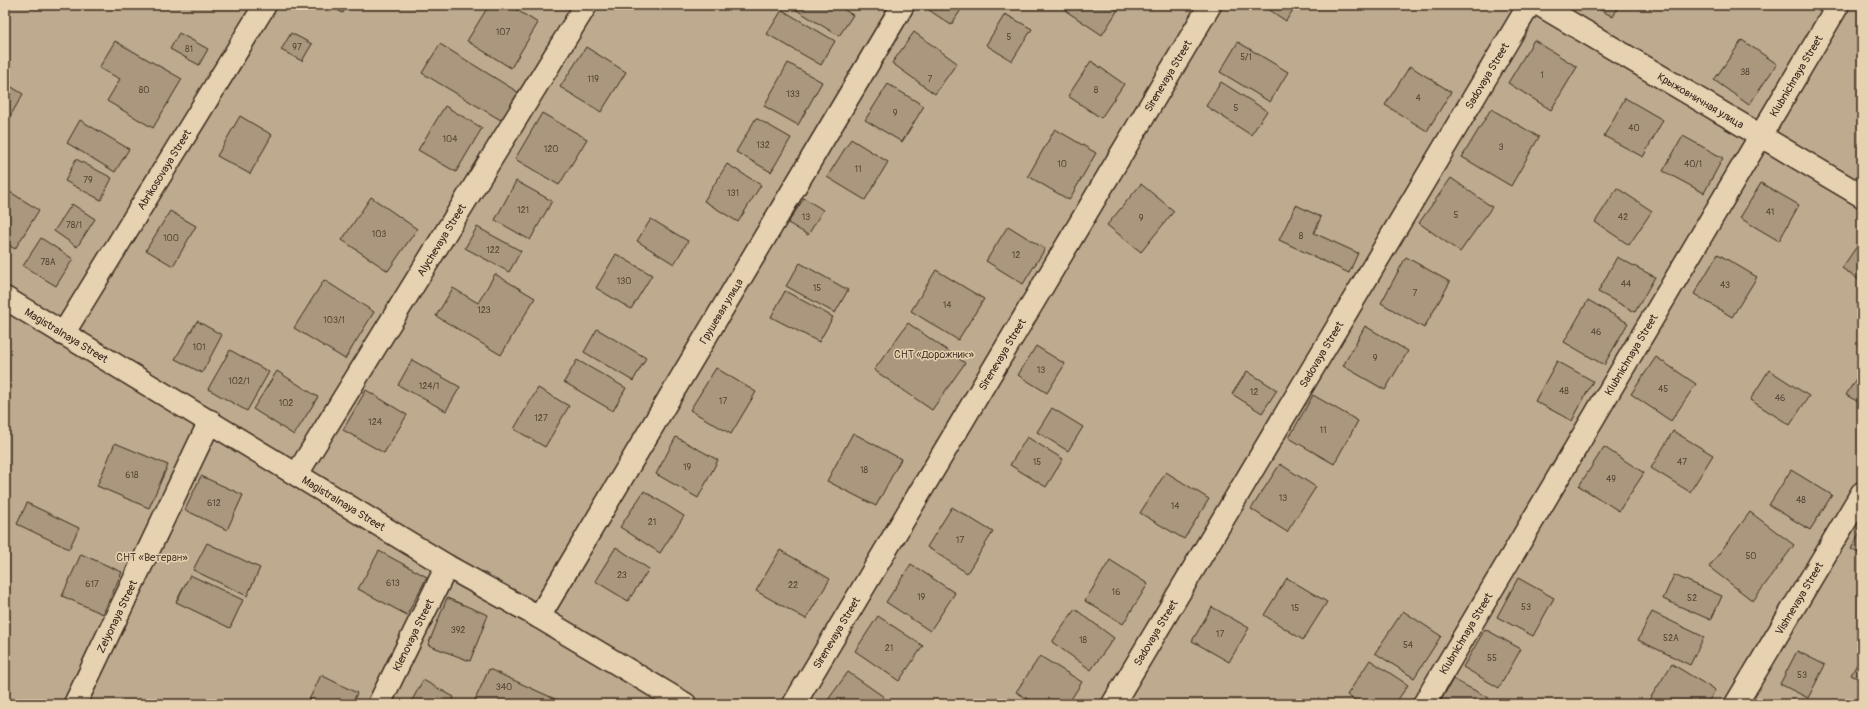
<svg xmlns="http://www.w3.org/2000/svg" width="1867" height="709" font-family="Pangolin,sans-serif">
<rect width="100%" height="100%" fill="#dcc7a7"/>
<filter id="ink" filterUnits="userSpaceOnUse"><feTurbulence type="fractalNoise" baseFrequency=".025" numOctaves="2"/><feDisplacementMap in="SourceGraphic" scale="8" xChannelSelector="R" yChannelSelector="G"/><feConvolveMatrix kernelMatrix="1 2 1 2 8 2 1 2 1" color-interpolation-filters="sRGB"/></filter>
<g filter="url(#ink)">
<rect fill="#beaa8e" stroke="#7c6a56" x="5" y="5" width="1857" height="699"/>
<g fill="#aa977d" stroke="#3b2a1e">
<path d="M327,5H347L343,13Z"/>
<path d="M489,5H509L538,23L511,68L467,41Z"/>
<path d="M791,5H836L853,15L839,36L790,6Z"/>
<path d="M933,5H964L951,25L929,10Z"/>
<path d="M1071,5H1121L1102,35L1066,11Z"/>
<path d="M1262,5H1296L1286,21Z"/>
<path d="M1592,5H1619L1613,17Z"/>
<path d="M782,10L835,41L821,65L767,34Z"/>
<path d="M1005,14L1032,29L1012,61L986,45Z"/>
<path d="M914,32L957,63L935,94L892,63Z"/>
<path d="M179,33L208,49L199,65L170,49Z"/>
<path d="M291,33L312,44L302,61L281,50Z"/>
<path d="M1534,40L1577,67L1551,110L1508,83Z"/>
<path d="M1742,40L1777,64L1749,105L1714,80Z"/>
<path d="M115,41L182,79L153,128L107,101L120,79L99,68Z"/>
<path d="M1238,42L1288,72L1270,102L1220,72Z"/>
<path d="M440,44L521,94L504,122L422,73Z"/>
<path d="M586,47L626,72L601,112L560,87Z"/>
<path d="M1091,61L1124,84L1101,118L1068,96Z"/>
<path d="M788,63L822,82L798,125L764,106Z"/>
<path d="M1410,66L1451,92L1427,131L1385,105Z"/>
<path d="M1221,82L1267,111L1251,135L1206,106Z"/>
<path d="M5,83L23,94L9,118L5,115Z"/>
<path d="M888,84L924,106L902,142L865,120Z"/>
<path d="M1625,98L1663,120L1643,157L1604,136Z"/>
<path d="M445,106L482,128L456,172L418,150Z"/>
<path d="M1491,109L1539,137L1511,186L1462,157Z"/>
<path d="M542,113L587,139L559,185L515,159Z"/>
<path d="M240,116L272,135L250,174L217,156Z"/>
<path d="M756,118L791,138L771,172L736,152Z"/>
<path d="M80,120L129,149L115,172L67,143Z"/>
<path d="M1055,129L1096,153L1069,200L1028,176Z"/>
<path d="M1683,136L1723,158L1704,193L1663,171Z"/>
<path d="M851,139L888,162L865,200L827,177Z"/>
<path d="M76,159L112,178L101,200L65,181Z"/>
<path d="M727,164L761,185L738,222L704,201Z"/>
<path d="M1451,178L1492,207L1460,252L1419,223Z"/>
<path d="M516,181L552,201L530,240L495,220Z"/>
<path d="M1761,183L1799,205L1779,241L1740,218Z"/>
<path d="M1141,184L1174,211L1141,252L1107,225Z"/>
<path d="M1617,188L1652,211L1629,245L1595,222Z"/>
<path d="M10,192L39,210L15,249L5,243V200Z"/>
<path d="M371,197L417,229L388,271L342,240Z"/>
<path d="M804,198L823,210L808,235L788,223Z"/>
<path d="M72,204L95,219L77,247L54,231Z"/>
<path d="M1296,205L1321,217L1314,233L1358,253L1349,273L1279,240Z"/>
<path d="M170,211L196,226L173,266L146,250Z"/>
<path d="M651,219L688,241L674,264L637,241Z"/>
<path d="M1008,226L1045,249L1023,284L986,261Z"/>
<path d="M477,227L521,251L509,272L465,248Z"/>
<path d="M41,238L73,259L56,286L23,266Z"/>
<path d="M1862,239V282L1842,268Z"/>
<path d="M616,254L652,275L631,309L596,288Z"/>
<path d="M1718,254L1757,277L1732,317L1694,294Z"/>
<path d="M1406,257L1450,282L1424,328L1381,303Z"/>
<path d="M1617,257L1655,277L1635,312L1598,292Z"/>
<path d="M800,263L848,290L835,313L786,286Z"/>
<path d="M936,270L984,299L958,340L911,311Z"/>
<path d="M495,274L535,298L501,355L436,316L453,288L478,303Z"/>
<path d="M324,280L374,312L345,359L294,328Z"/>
<path d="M785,291L833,317L819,342L771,317Z"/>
<path d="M1588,300L1628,323L1604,365L1564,342Z"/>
<path d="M197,321L222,335L202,373L175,359Z"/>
<path d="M908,323L965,363L932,410L874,370Z"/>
<path d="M1365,326L1408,351L1385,390L1343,366Z"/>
<path d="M597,329L646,358L633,381L584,352Z"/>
<path d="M1036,346L1065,364L1047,393L1018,375Z"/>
<path d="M230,350L269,372L247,411L208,389Z"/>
<path d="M1656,357L1696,384L1671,421L1631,394Z"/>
<path d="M412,360L460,387L446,411L398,385Z"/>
<path d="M577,360L626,388L613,411L564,382Z"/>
<path d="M1557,361L1593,381L1572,421L1535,401Z"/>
<path d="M716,368L756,392L731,434L690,410Z"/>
<path d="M1862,369V404L1846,395Z"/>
<path d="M1769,370L1809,396L1790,425L1750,400Z"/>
<path d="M277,371L318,397L294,435L253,409Z"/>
<path d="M1247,371L1277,390L1262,413L1232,394Z"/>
<path d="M538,388L569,406L545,447L514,429Z"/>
<path d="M366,390L407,415L384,453L343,430Z"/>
<path d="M1313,395L1358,421L1334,464L1289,438Z"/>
<path d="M1052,408L1083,427L1068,451L1037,432Z"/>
<path d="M1673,431L1713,455L1690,492L1651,468Z"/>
<path d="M853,433L901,459L876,506L827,481Z"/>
<path d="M676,437L718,460L698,498L656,474Z"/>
<path d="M1027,437L1063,459L1046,487L1010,465Z"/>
<path d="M115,443L168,465L149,508L97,486Z"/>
<path d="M1604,447L1644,473L1619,511L1579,486Z"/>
<path d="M1280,464L1316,487L1287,532L1251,509Z"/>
<path d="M1791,470L1832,495L1810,530L1769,505Z"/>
<path d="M1166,472L1209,499L1184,539L1140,513Z"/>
<path d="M201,476L243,495L227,530L185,510Z"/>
<path d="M644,491L684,516L660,553L620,527Z"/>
<path d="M27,503L79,528L69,549L17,524Z"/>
<path d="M952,507L993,532L967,573L927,547Z"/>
<path d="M1750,512L1794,545L1753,601L1709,567Z"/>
<path d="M1862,528V555L1851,549Z"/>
<path d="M207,543L260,568L247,596L193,570Z"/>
<path d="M616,547L649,569L628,601L595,581Z"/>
<path d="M780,550L830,579L806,619L756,591Z"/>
<path d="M379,551L427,577L407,615L358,589Z"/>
<path d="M81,554L122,572L103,614L62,596Z"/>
<path d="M1110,560L1148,584L1123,624L1085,601Z"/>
<path d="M911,564L955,593L930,631L886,602Z"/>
<path d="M190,575L243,600L230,628L176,602Z"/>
<path d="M1674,575L1722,596L1711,620L1663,599Z"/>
<path d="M1287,578L1327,602L1303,640L1264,615Z"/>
<path d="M1518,578L1554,598L1533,636L1497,617Z"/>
<path d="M447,598L488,615L470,661L428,645Z"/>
<path d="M1212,607L1249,628L1229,662L1192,641Z"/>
<path d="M1075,609L1114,638L1091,670L1052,642Z"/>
<path d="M1403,611L1441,636L1414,678L1375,653Z"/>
<path d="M1652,612L1704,637L1690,665L1638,640Z"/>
<path d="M878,616L923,646L899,681L855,651Z"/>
<path d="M1485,629L1521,649L1499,688L1463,667Z"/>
<path d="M1797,651L1825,665L1808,698L1780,684Z"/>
<path d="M1862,655V681L1851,675Z"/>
<path d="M1040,656L1082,682L1068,704H1036L1016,692Z"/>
<path d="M1370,660L1408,685L1395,704H1360L1347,695Z"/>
<path d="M1672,664L1715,690L1707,704H1655L1649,700Z"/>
<path d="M489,669L566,704H473Z"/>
<path d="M848,672L884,697L880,704H825Z"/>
<path d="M321,675L357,693L352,704H307Z"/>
<path d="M1453,679L1489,698L1486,704H1439Z"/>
<path d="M423,680L454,697L451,704H410Z"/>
</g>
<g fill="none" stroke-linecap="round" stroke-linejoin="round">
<g stroke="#3b2a1e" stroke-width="25">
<g id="street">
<path id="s1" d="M1540,5L1862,196"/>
<path id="s2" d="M5,298L447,566L539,617L685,704"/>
<path id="s3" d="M63,334L265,5"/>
<path id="s4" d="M297,474L586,5"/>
<path id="s5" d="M539,617L903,5"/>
<path id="s6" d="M75,704L210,421"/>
<path id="s7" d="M379,704L447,566"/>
<path id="s8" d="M794,704L1210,5"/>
<path id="s9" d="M1113,704L1529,5"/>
<path id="s10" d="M1424,704L1838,5"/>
<path id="s11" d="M1736,704L1862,493"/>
</g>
</g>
<use href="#street" stroke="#e6d1b0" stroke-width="22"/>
</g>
</g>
<g text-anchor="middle" stroke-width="3" stroke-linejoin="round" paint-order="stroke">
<g font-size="9" fill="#574536">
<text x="503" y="35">107</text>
<text x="1009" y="40">5</text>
<text x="297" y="50">97</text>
<text x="189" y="52">81</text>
<text x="1246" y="60">5/1</text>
<text x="1745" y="75">38</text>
<text x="1542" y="78">1</text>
<text x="593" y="82">119</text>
<text x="930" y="82">7</text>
<text x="144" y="93">80</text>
<text x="1096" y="93">8</text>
<text x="793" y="97">133</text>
<text x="1418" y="101">4</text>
<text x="1236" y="111">5</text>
<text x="895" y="116">9</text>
<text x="1634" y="131">40</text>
<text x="450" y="142">104</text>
<text x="763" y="148">132</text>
<text x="1501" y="150">3</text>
<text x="551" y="152">120</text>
<text x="1062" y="167">10</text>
<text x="1693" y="167">40/1</text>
<text x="858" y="172">11</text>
<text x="88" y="183">79</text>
<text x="733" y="196">131</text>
<text x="523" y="213">121</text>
<text x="1770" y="215">41</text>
<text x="1456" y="218">5</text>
<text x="806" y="220">13</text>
<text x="1623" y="220">42</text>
<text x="1141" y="221">9</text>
<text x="74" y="228">78/1</text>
<text x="379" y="237">103</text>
<text x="1301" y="239">8</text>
<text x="171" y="241">100</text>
<text x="493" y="253">122</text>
<text x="1016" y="258">12</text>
<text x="48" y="265">78А</text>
<text x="624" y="284">130</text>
<text x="1626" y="287">44</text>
<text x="1725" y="288">43</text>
<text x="817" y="291">15</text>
<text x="1415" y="296">7</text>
<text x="947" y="308">14</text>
<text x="484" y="313">123</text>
<text x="334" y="323">103/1</text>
<text x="1596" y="335">46</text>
<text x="199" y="350">101</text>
<text x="1375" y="361">9</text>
<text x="1041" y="373">13</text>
<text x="239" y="384">102/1</text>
<text x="429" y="389">124/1</text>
<text x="1663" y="392">45</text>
<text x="1564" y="394">48</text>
<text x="1254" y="395">12</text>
<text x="1780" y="401">46</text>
<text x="723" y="404">17</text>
<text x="286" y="406">102</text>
<text x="541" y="421">127</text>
<text x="375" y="425">124</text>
<text x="1323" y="433">11</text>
<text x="1037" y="465">15</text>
<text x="1682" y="465">47</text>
<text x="687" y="470">19</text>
<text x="864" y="473">18</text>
<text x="132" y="478">618</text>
<text x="1611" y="482">49</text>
<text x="1283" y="501">13</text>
<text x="1801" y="503">48</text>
<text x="214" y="506">612</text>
<text x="1175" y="509">14</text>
<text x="652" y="525">21</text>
<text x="960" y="543">17</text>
<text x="1751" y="559">50</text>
<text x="622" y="578">23</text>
<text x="393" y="586">613</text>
<text x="92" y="587">617</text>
<text x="793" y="588">22</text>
<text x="1116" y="595">16</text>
<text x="921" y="600">19</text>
<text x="1692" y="601">52</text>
<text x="1526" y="610">53</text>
<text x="1295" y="611">15</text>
<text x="458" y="633">392</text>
<text x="1220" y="637">17</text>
<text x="1671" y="641">52А</text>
<text x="1083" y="643">18</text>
<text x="1408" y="648">54</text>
<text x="889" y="651">21</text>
<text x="1492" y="661">55</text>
<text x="1802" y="678">53</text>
<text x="504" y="690">340</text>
</g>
<g font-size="11" fill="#3b2a1e" stroke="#e6d1b0">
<text dy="4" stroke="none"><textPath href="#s8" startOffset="731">Sirenevaya Street</textPath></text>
<text dy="4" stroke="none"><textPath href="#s9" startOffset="731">Sadovaya Street</textPath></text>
<text dy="4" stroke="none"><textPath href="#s10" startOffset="730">Klubnichnaya Street</textPath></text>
<text dy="4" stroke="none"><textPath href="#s1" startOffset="187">Крыжовничная улица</textPath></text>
<text dy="4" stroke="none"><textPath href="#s3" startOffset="193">Abrikosovaya Street</textPath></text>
<text dy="4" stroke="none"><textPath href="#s4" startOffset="275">Alychevaya Street</textPath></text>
<text dy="4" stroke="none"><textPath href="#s5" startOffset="356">Грушевая улица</textPath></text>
<text dy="4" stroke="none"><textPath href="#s2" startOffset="72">Magistralnaya Street</textPath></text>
<text dy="4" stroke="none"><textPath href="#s9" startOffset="407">Sadovaya Street</textPath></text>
<text dy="4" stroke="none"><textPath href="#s10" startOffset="406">Klubnichnaya Street</textPath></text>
<text dy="4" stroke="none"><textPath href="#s8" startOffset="407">Sirenevaya Street</textPath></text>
<text dy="4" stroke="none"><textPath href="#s2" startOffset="396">Magistralnaya Street</textPath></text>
<text dy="4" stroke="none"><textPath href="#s11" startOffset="123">Vishnevaya Street</textPath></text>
<text dy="4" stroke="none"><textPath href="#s6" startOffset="97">Zelyonaya Street</textPath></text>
<text dy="4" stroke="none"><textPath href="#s8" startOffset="83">Sirenevaya Street</textPath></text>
<text dy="4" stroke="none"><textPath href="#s9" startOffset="83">Sadovaya Street</textPath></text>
<text dy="4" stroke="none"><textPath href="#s10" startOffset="82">Klubnichnaya Street</textPath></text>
<text dy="4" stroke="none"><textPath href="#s7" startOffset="77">Klenovaya Street</textPath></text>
</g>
<g font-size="11" fill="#4f3d2f" stroke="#e6d1b0">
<text x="934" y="358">СНТ «Дорожник»</text>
<text x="152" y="561">СНТ «Ветеран»</text>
</g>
</g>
<rect width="1867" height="709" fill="none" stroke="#e6d1b0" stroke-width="20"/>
<rect x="10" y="10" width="1847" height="689" fill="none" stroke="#3b2a1e" stroke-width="1.5" filter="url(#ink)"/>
</svg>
